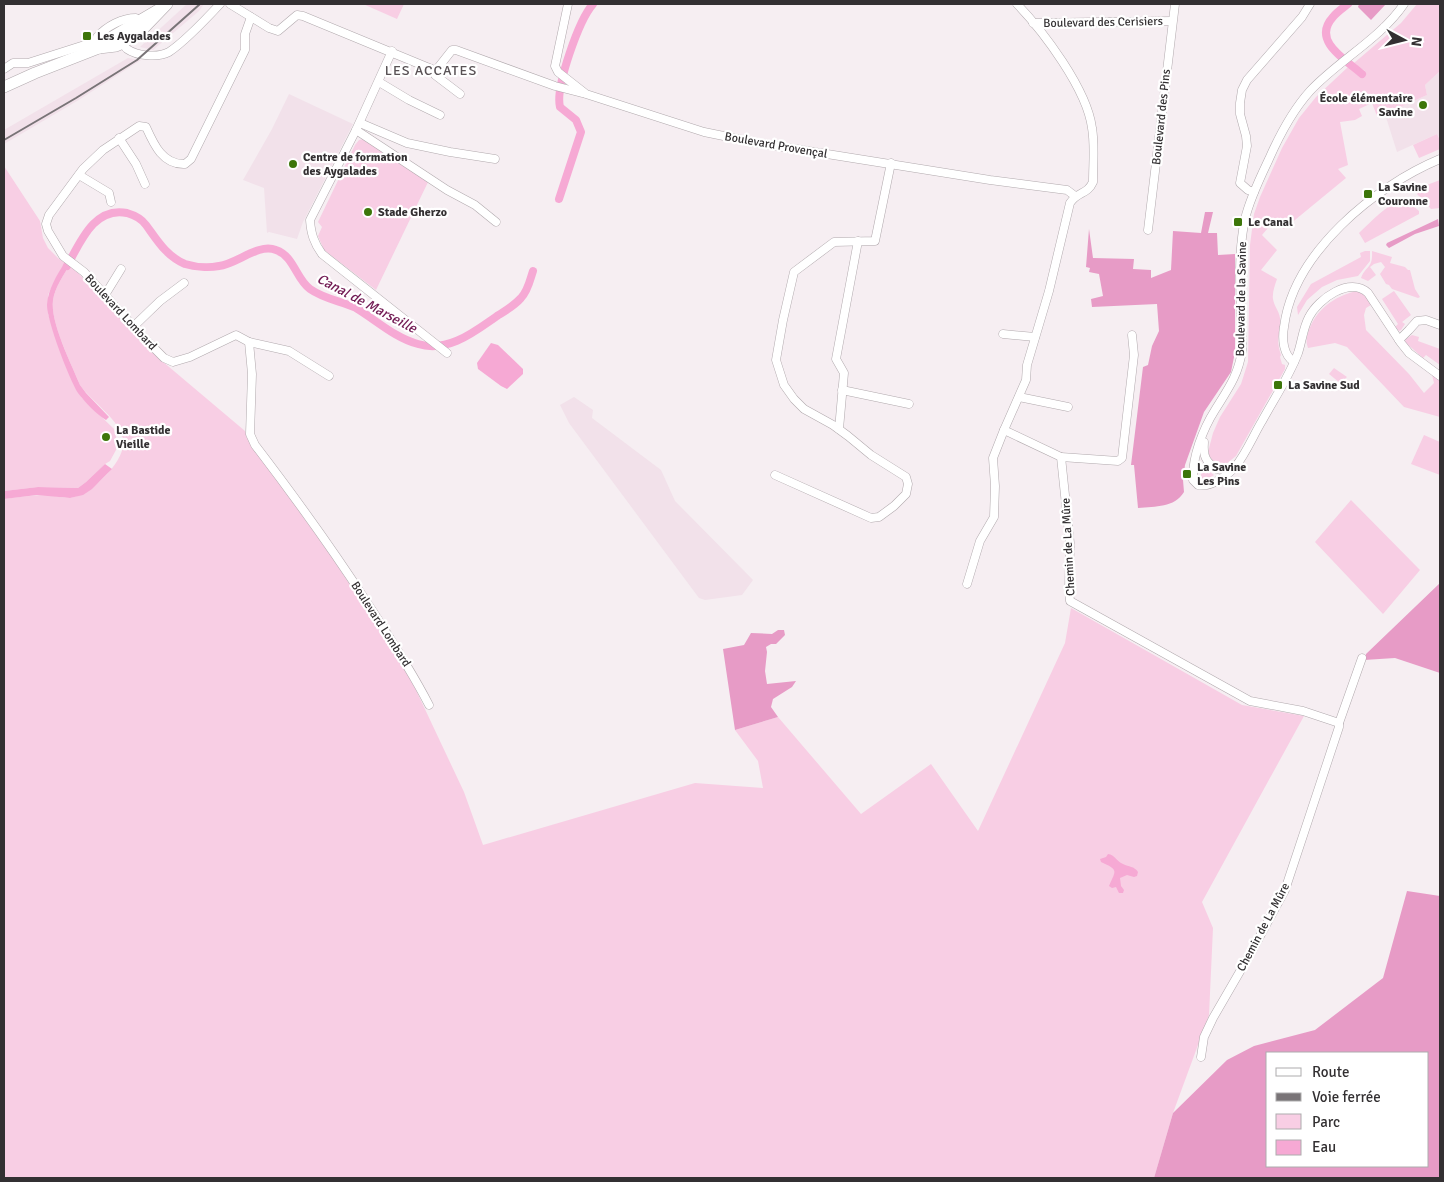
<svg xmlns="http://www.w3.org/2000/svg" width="1444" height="1182" font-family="Signika,sans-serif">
<rect width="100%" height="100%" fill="#f6eef2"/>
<g fill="#f2e1ea">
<path d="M187,4H204L199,11L153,50L140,47Z"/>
<path d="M128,58L141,60L77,101L4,144V130Z"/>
<path d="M1440,71V139L1437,134L1397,152L1385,114L1427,95L1425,85Z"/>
<path d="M289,94L353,124L303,222L297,239L269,232L267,233L264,188L243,180L272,129Z"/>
<path d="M574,397L593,410L592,418L661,470L675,501L753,580L742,595L705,600L699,598L569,423L560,405Z"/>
</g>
<g fill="#f8cee4">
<path d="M363,4H404L397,19Z"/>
<path d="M1417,4H1440V71L1425,85L1427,95L1385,114L1377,116L1372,103L1359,109L1362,116L1355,120L1340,122L1348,165L1338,169L1346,178L1284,229L1274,221L1262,235L1277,250L1261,270L1277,279C1275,285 1272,293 1273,299C1274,306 1279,311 1280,318C1281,334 1275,338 1281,355L1280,357L1282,364L1285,365V369L1236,456L1226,464L1215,463L1210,457L1208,452L1213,433L1220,417L1241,384L1248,362L1250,245L1254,214L1260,197L1282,148L1299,118L1316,97L1348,67L1361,76L1365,71L1354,63L1401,23Z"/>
<path d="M1437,134L1439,138L1440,136V149L1419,158L1413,145Z"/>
<path d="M364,139L429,180L376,290L324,250L318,236L322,227L318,222L355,145L359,140Z"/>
<path d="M4,166L40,221L43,238L48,248L59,259L65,262L52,286L48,295V314L74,385L82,398L114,429L117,441L116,450L110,461L105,464L86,482L78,488L38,487L4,491Z"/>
<path d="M1440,180V208L1431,209L1417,194L1419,188Z"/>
<path d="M1403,199L1406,200L1419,211V214L1365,243L1359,233C1372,221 1386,205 1403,199Z"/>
<path d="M1365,251H1370V261L1358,276L1337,280L1322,287L1307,300L1298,315L1297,307L1311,284L1361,257L1360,253Z"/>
<path d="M1372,251L1392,257L1390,263L1405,267L1408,270H1410L1415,289L1420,297L1418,298L1392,289L1389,285L1386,284L1380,274L1385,267L1381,262L1374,264L1370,267L1376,275L1368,281L1361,278C1366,265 1373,269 1372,251Z"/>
<path d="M70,264L149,350L245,431L247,438L331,556L407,671L464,792L483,845L695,783L763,788L758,761L735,730L778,717L861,814L931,764L978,831L1065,643L1071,608L1242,705L1304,716L1202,902L1213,928L1209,1015L1173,1113L1154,1178H4V499C19,497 34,495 50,495C56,496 63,498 69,498C90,496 127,461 123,439C120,420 91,401 80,385C71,363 50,322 53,300C55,287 64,275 70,264Z"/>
<path d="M1357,291L1364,293L1371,305L1366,308L1364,315L1366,330L1409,374L1424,393L1434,383L1432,375L1440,380V417L1404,407L1347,347L1335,343L1308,348C1306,343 1306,338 1308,333C1315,310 1334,296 1357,291Z"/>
<path d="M1394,291L1411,315L1402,322L1405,324L1401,330L1399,331L1395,327L1398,324L1382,299Z"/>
<path d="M1412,335L1419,337L1418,341L1440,349V365L1426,355L1423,358L1405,342L1406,339Z"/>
<path d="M1334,368L1347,377L1340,383L1329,374Z"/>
<path d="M1424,435L1440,442V475L1411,464Z"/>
<path d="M1206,469L1214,475L1204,482L1200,477L1203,470Z"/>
<path d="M1351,500L1420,570L1383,614L1315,542Z"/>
</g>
<g fill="#e79bc6" fill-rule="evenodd">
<path d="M1359,4H1386L1371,20L1358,7Z"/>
<path d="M1205,212H1213L1208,233H1217L1218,255L1235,254V352L1231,372L1204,412L1185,465L1183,480L1184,492C1174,508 1156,506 1138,508L1134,465H1131L1143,367L1148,365L1152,346L1159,331L1157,304L1092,307L1091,299L1103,296L1099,274L1089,272L1090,268L1086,267L1089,229L1093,258L1134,259L1133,269L1151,270V278L1171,270L1173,231L1201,233Z"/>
<path d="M1438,219L1439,226L1415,234L1389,248L1386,245L1387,243Z"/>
<path d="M1440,583V673L1395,658L1364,660L1366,654Z"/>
<path d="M778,630H784L785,635L776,644H771L766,647L767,652L765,671L767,684L796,681L792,687L773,699L771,707L778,717L735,730L723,649L744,645L751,633L772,634Z"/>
<path d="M1407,891L1440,896V1178H1154L1173,1113L1227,1060L1254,1046L1315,1030L1383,978ZM1428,1053V1166H1268V1053Z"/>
</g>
<g fill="#f6a9d4">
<path d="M65,262L70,264C64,275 55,287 53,300C50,322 71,363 80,385L86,393L109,417L106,420C96,414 85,402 78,393C69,379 47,321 47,305C48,289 57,275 65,262Z"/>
<path d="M491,343L498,345L523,369V374L507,389L501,386L478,369L477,363Z"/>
<path d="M105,464L112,469L92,489L83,495L70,498L37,495L4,499V491L38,487L78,488L86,482Z"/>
<path d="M1108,854C1115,855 1116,861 1123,864C1129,867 1134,866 1138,872L1137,876L1134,877L1127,875L1120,878L1121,886L1124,890L1123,893H1119L1116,887L1112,888L1109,886C1116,870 1119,870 1101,862L1100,859L1106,857Z"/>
</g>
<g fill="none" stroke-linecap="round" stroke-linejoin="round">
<g stroke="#f6a9d4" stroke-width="8">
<path d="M1348,4C1343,8 1337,12 1333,17C1311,41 1346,60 1362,74"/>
<path d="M559,199L581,132L576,120L560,107C555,87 579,20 593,4"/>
<path d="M67,266C80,243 94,206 127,213C134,215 141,218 146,225C157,240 166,256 185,264C195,267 209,268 219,266C237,264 258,243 276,250C294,256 296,279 310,289C324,299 341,301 356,308C376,320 395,338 418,344C448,353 474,332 497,316C505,311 514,306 521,298C528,291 530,280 533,271"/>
</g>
<g stroke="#b1a9ad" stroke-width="9">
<g id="minor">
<path d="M230,4L269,28L278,31L297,15L303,16L434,70L437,69L452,50H456L555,86L582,93"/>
<path d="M568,4L555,66L558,72L586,94L704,132L758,143L990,180L1067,190L1075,196"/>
<path d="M1017,4C1043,31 1087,89 1092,128C1095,145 1093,164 1093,182C1087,195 1078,191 1070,203L1049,291L1027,365L1026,380L1004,430L1061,457L1070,543L1069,590L1070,601L1250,701L1303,711L1339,723V727L1285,890L1253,949L1213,1018L1204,1037L1201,1057"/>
<path d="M1404,4C1380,39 1339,60 1310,91C1292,111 1280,134 1269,159C1260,178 1250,198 1245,219C1236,261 1242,308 1242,351C1238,376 1228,389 1215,410C1203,429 1192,457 1193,480L1198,485C1210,488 1227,476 1235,467C1246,454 1253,436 1262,421C1274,399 1289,377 1298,353C1302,341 1303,328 1309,317C1318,299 1350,276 1368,293L1401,343L1409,353L1440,376"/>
<path d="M251,17L245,34V50L191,159L185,164C163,165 154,145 146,127L139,126L103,150L83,169L49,215L46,224L48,231L63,256L84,272L140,334L164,358L173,362L190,357L236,335L249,342L252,374L250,434L255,445C294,496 331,547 366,601C388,635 410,668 429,705"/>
<path d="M1033,23L1172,21"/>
<path d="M121,39C123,42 124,47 127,49C137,56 158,58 169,52C184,42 207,18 220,4"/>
<path d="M97,44V37C107,26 122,18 136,18L140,23"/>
<path d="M392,51L356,130L310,220C311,234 314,243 322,254L447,353"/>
<path d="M4,69L13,63H28L97,41"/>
<path d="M434,70L435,75L460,94"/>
<path d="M379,82L409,100L440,115"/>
<path d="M360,123L407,143L450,152L495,159"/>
<path d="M356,130L447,190L475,205L496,222"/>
<path d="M119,138L136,164L145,184"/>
<path d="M79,175L109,193L111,202"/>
<path d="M1254,192L1248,190L1240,183L1247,146L1246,136L1240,114V103L1242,90L1247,80L1302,17L1310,4"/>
<path d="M1148,230L1175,4"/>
<path d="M105,295L121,269"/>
<path d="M133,327L160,301L184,283"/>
<path d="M1003,334L1035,337"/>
<path d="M1399,340L1409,330L1417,321L1426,320L1440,325"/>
<path d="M249,342L289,351L329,376"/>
<path d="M1294,362C1283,355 1282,339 1284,327C1293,253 1375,186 1440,159"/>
<path d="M842,390L909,404"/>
<path d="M1019,397L1068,407"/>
<path d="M839,429L844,373L836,359L858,241"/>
<path d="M1204,442C1203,455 1205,462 1217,469L1234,467"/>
<path d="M1061,457L1118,461L1122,458L1134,355L1132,335"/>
<path d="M775,475L871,518L879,517L894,506L906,494L908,484L906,477L871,455L848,436L833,425L804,409L794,399L784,385L776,360L783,320L794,272L834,242L875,241L891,163"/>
<path d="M967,584L980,541L994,517L995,486L993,458L1004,430"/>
<path d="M1339,723L1362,658"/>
</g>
</g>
<g stroke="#b1a9ad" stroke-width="12">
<g id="secondary">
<path d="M99,48L112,37L158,10"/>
<path d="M4,87L35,73L99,48L116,46L123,43L140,32L167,4"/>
</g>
</g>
<use href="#minor" stroke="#fff" stroke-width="8"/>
<use href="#secondary" stroke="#fff" stroke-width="11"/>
<path stroke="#797477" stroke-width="2" d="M4,140L76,98L137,60L200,4"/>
</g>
<g fill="#3d760a" stroke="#fff" stroke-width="2">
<rect x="82" y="31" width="10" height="10" rx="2.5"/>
<circle cx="1423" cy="105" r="5"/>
<circle cx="293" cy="164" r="5"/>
<rect x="1363" y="189" width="10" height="10" rx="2.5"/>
<circle cx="368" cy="212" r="5"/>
<rect x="1233" y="217" width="10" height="10" rx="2.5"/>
<rect x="1273" y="380" width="10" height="10" rx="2.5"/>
<circle cx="106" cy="437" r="5"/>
<rect x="1182" y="469" width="10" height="10" rx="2.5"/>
</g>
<g text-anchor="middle" stroke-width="4.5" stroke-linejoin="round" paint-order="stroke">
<g font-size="12" fill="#333032" stroke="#fff">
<text transform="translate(1103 22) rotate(-1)" y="4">Boulevard des Cerisiers</text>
<text transform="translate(1161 117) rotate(-84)" y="4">Boulevard des Pins</text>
<text transform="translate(776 145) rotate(10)" y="4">Boulevard Provençal</text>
<text transform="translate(1241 299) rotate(-89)" y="4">Boulevard de la Savine</text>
<text transform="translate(121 312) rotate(47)" y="4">Boulevard Lombard</text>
<text transform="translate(1068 547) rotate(-93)" y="4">Chemin de La Mûre</text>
<text transform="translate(381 624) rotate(57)" y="4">Boulevard Lombard</text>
<text transform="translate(1263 927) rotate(-62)" y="4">Chemin de La Mûre</text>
</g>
<g font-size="12" font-weight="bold" fill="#333032" stroke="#fff" text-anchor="start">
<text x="97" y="40">Les Aygalades</text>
<text x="1413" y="102" text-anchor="end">École élémentaire<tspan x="1413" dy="14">Savine</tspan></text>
<text x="303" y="161">Centre de formation<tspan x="303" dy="14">des Aygalades</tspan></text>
<text x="1378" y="191">La Savine<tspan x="1378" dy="14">Couronne</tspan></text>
<text x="378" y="216">Stade Gherzo</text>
<text x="1248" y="226">Le Canal</text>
<text x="1288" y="389">La Savine Sud</text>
<text x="116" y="434">La Bastide<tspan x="116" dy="14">Vieille</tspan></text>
<text x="1197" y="471">La Savine<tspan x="1197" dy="14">Les Pins</tspan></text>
</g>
<g font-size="14" letter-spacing="1" fill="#595255" stroke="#fff">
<text x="431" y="75">LES ACCATES</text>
</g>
<g font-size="14" font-style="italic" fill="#721b54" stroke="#fff">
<text transform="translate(367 303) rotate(28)" y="5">Canal de Marseille</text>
</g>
</g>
<rect width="1444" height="1182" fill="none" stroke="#333032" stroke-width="10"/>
<rect x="1266" y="1052" width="162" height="115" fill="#ffffff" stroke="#adacad"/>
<rect x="1276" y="1068" width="25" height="8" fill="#ffffff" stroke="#adacad"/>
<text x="1312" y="1077" font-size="15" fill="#333032">Route</text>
<rect x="1276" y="1093" width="25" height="8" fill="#797477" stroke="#adacad"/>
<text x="1312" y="1102" font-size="15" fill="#333032">Voie ferrée</text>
<rect x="1276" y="1114" width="25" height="15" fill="#f8cee4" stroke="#adacad"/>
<text x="1312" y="1127" font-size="15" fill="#333032">Parc</text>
<rect x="1276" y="1140" width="25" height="15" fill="#f6a9d4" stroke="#adacad"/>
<text x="1312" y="1152" font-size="15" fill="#333032">Eau</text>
<g transform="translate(1404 40) rotate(97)" stroke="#ffffff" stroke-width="4" paint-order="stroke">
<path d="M0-4L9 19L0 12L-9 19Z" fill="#333032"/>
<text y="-8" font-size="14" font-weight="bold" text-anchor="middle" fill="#333032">N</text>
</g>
</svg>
